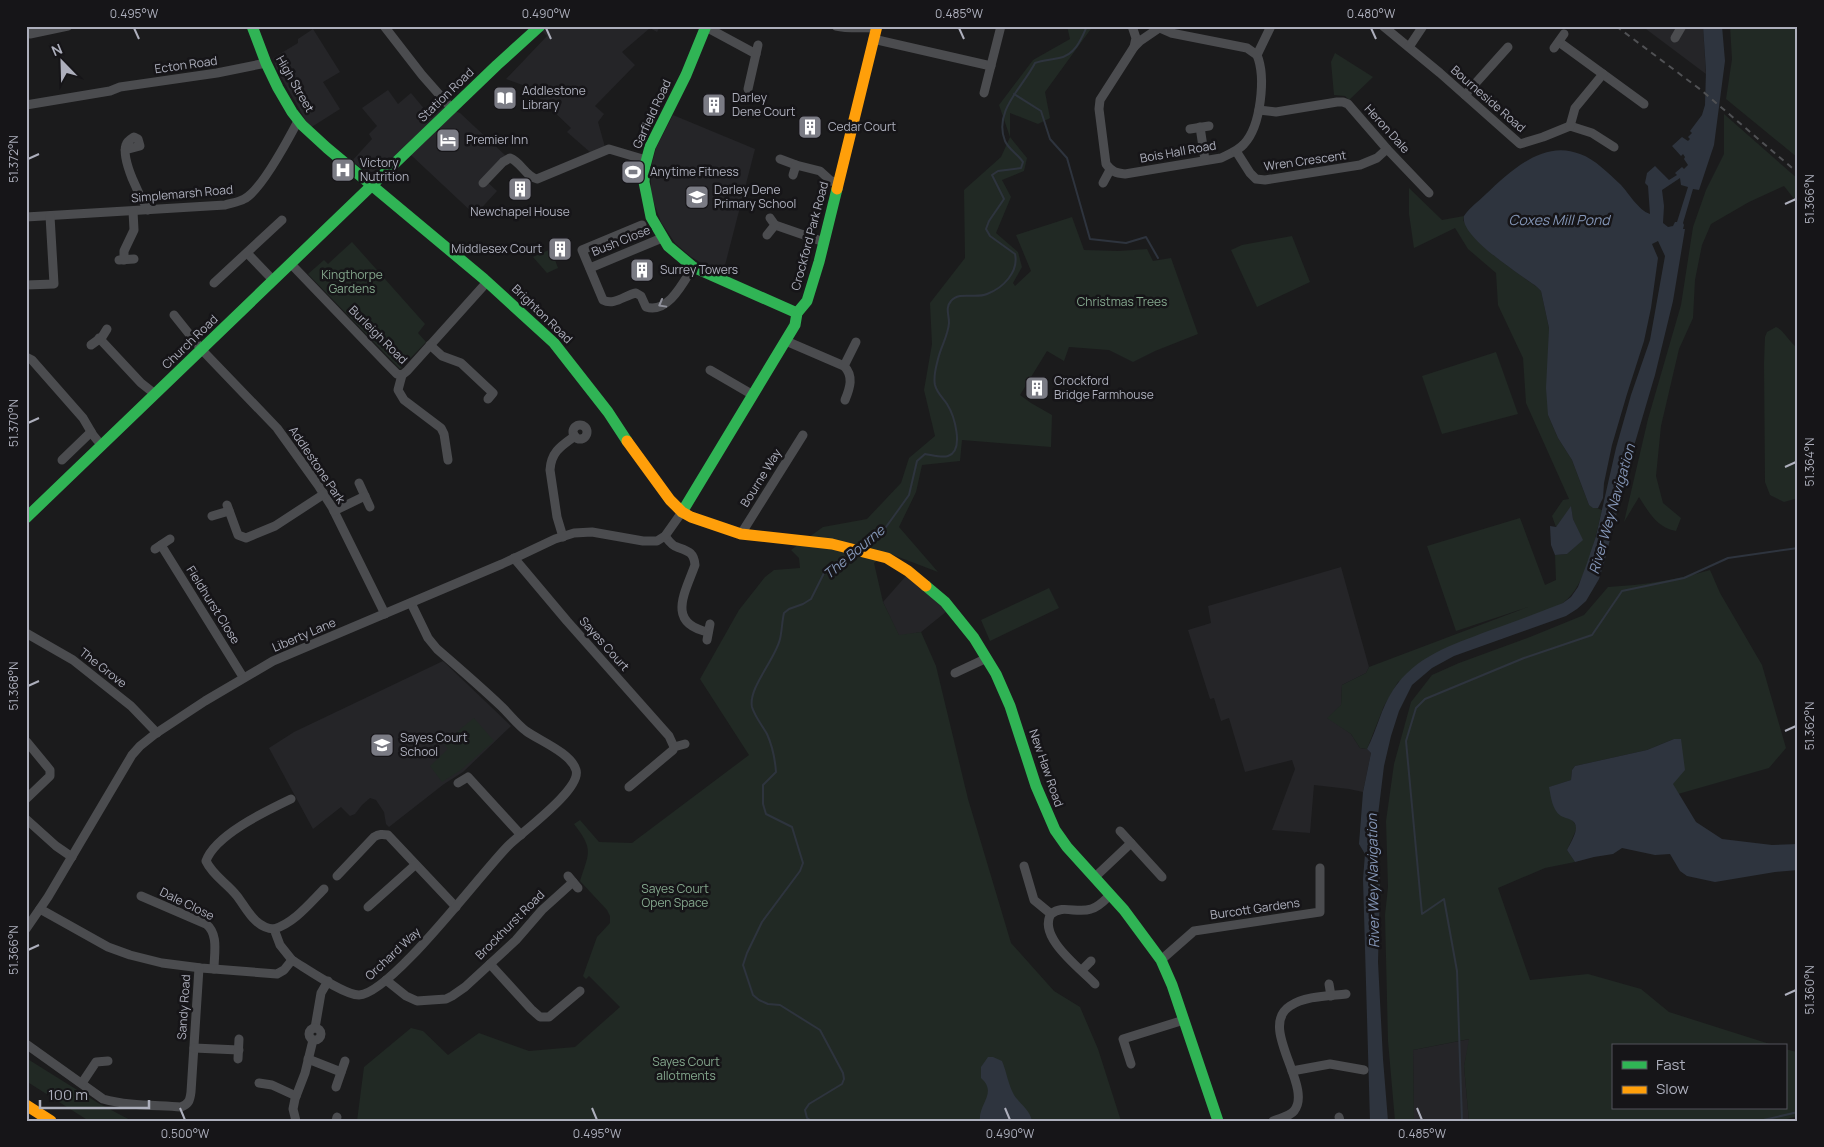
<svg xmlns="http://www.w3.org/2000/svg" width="1824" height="1147" font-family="Manrope,sans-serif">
<rect width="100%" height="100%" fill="#1b1b1c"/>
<g fill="#252528">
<path d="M537,26H660L657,32L650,28L622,52L635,65L595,106L604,114L598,122L605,147L591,153L567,132L571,128L528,87L506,79L547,36Z"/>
<path d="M1642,26H1703L1706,74Z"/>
<path d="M313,29L340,72L323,82L340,109L310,128L277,70L273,58L298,43V39Z"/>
<path d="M388,90L398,104L411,93L431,117L443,107L460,113L506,156L484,179L497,191L475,215L411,155L381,184L352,161L372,139L369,134L377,126L362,108Z"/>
<path d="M673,115L755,149L723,273L707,267L690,256L675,243L661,222L655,206L651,192V168L656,148Z"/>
<path d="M1341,567L1369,667L1366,673L1342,685L1341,705L1335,722L1351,734L1360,748L1367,749L1371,753L1363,792L1349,789L1314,785L1310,833L1272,830L1295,769L1292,760L1245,772L1229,718L1221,721L1214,698L1210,699L1188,630L1211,623L1208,606Z"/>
<path d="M906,576L947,611L921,632L899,636L883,602Z"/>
<path d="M443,661L511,726L463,772L444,784L389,827L386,824L384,812L376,800L370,798L362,805L355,814L350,816L341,807L313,829L269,748L294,732Z"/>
<path d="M1470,1039L1464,1066L1469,1121H1414L1413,1050Z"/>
</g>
<g fill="#212924">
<path d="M1067,26H1093L1045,92L1050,118L1038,124L1010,113V137L1027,158L1024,171L1002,180L1011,197L996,233L1018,252L1022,267L1013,283L1015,286L1031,271L1016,235L1072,217L1084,250L1119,251L1147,249L1153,261L1171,258L1198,334L1155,351L1133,362L1109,350L1069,347L1064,361L1047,351L1020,395L1031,403L1052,415L1051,447L962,440L960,461L922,465L916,492L899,527L938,572L888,553L874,563L883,602L899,635L921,632L936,666L968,799L1011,943L1054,991L1080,1007L1098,1049L1121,1121H357L364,1067L411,1028L423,1031L448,1055L479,1033L529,1051L575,1047L620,1007L589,976L586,979L583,976L597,937L610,923V916L607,910L580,881C589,852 594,850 574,824L580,820L599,842L632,843L749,755L700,679L739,610L765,577L774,570L800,568L799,558L791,550L823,527L867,519L901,483L909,458L935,436L924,390L932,344L930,303L965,258L964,190L1001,157L1010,137L999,105L1033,60L1070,39Z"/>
<path d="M1730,26H1798V158L1726,99L1732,59Z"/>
<path d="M1335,53L1373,77L1349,100L1345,96L1334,95L1331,62Z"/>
<path d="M1724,114L1798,179V204L1784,186L1749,202L1711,224L1702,245L1695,280L1693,318L1679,349L1661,426L1656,476L1663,503L1681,518L1676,531C1657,528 1648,511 1639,497L1624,522L1648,419L1681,305L1693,227L1706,190L1724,154Z"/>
<path d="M1409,188L1442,220L1464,216L1463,220C1480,250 1510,267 1537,287L1541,291L1549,328L1548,415L1558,438L1572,460L1589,505L1602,510C1595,538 1587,585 1563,603L1398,682L1384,706L1367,749L1360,748L1351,734L1327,718L1341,705L1342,685L1366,673L1369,667L1528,607L1456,631L1427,546L1520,518L1545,585L1556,580L1555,555L1567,554L1582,540L1573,519L1571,507L1556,527L1552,516L1563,500L1569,499L1526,403L1523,358L1498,305L1496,273L1468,249L1455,228L1414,248L1409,214Z"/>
<path d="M1292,236L1310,282L1257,307L1231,250L1242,245Z"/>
<path d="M352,242L425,324L418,333L426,342L400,369L308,274L324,260L328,264Z"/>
<path d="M551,249L558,268L547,273L533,257Z"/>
<path d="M1776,327C1785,331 1789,343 1798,348V498L1784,502L1770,495L1765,482L1764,363L1765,337L1767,332Z"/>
<path d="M1496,352L1518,414L1442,434L1422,376Z"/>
<path d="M1710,570L1720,593L1762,665L1786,748L1769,768L1678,794L1672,784L1674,739L1647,750L1575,766L1572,770L1571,780L1550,787L1575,824L1577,828L1567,850L1575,862L1545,868L1498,888L1530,980L1588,974L1641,989L1669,1012L1776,1046H1613V1108H1785V1049L1797,1052L1798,1116L1779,1121H1469L1464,1066L1469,1039L1413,1050L1414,1121H1395L1388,1041L1385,915L1388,887L1386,821L1394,764L1411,702L1432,675L1459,663L1530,637L1584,615L1608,587C1643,585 1677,580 1710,570Z"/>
<path d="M1049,588L1059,608L990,641L981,620Z"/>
<path d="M474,718L494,741L461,770L442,782L430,766L448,749L443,743Z"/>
<path d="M26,1058L98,1103L132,1121H89L26,1081Z"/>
</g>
<g fill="#2e343e" fill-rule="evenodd">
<path d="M1703,26H1722L1725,61L1714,145L1699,190L1693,189L1683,223L1684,225L1683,229H1685L1673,301L1655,375L1634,446L1604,563L1599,579L1586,601L1577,609L1566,616L1454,656L1432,668L1412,685L1399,711L1391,736L1384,766L1378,815L1380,887L1378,962L1383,1059L1388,1121H1370L1363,879L1365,854L1359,844L1363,792L1371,753L1367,749C1377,730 1381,708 1393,690C1415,656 1452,645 1488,631C1513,622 1538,613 1563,603L1571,597L1578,587L1587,563L1596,536L1616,448L1631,395L1650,340L1665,256L1658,241L1652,244L1658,258L1651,308L1644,341L1627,394L1612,445L1604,483L1603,498L1598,508H1593L1589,505L1572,460L1558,438L1548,415L1546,388L1549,328L1541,291L1537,287C1521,275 1459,236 1464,216C1470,207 1479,201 1486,194C1510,171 1544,139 1580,154C1595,159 1609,174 1620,184C1629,193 1638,210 1650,214L1648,186L1645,183L1647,173L1655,166L1669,180L1677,175L1675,173L1682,167L1684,169L1688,165L1684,159L1685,157L1683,154L1681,156L1672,146L1682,137L1688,141L1690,139L1688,137L1692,133L1690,131L1702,115L1705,105L1706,71ZM1680,178L1681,185L1688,187L1677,222H1675L1673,226L1668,227L1663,223L1664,206L1662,190Z"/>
<path d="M1571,506L1573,519L1583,540L1567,554L1555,555L1551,545L1550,526L1556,527Z"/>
<path d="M1674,739H1681L1685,770L1673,784L1696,822L1722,839L1772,845L1798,844V870L1775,872L1715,882L1687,876L1680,871L1670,854L1655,855L1622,848L1613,854L1594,857L1575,862L1567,850C1570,844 1576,834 1576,828C1576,819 1567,819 1561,816C1552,810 1551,797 1549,787L1571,780L1572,770L1575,766L1647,750Z"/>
<path d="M988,1057H993L1002,1061C1007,1073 1008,1084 1014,1095C1020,1104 1030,1110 1032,1121H980C978,1104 998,1093 981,1078V1067Z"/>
</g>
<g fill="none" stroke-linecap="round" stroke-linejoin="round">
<g stroke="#2e343e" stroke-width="2">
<path d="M1014,94L1041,111L1050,139L1067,158L1090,239L1126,243L1146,237L1158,258"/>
<path d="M860,545L886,527L899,509L909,495L917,461L925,454C932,455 942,458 948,456C965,450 954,415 947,404C943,398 937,393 935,385C933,376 936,368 938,359C941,346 948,336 949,323C949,314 945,308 951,301C959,291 976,299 987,294C1003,288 1019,272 1015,254L990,236L986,229L989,221L1004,199L992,175L998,171L1021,168L1023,162C1018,154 1009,150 1005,141C993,111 1023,87 1035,63C1043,60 1051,60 1059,58C1075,55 1081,40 1087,26"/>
<path d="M812,1121L807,1118L805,1110L809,1104L842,1084L844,1079L843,1073L820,1030L780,1005L768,1004L759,1000L753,995L743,965L747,953L762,922L800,871L803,863L792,827L766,814L763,804V785L776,772C775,759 772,745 767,734C762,725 755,717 752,707C748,688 775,660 780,639C782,631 782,621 784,613L789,609L803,604L811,599L824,573L839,560L845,558L849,555"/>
<path d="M1462,1121L1457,971L1444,899L1422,914L1406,741L1416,708L1425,699L1524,658L1592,635L1622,591L1684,578L1728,558L1798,548"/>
<path d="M1759,1121L1798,1112"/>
</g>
<g stroke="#4b4c4f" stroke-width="9">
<path d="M384,26L422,75L452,109"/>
<path d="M836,26C849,29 863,27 876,28"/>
<path d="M1132,26L1136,38L1134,47L1100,100L1099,109L1106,164C1112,172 1116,173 1125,174L1221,158C1229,154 1238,151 1244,144C1261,126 1266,77 1257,55"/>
<path d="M1155,26L1171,33L1247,48L1257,55L1271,26"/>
<path d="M1383,26L1440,73L1520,144L1543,137L1570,126L1592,133L1614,147"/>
<path d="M706,27L756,54"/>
<path d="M26,30L30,34L68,26"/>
<path d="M1675,38L1682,26"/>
<path d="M873,39L991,66"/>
<path d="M1559,42L1644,104"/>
<path d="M1134,47L1140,41L1159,28"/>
<path d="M1409,47L1423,26"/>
<path d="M1554,48L1564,34"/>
<path d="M748,89L758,45"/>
<path d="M984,93L1001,26"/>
<path d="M1465,95L1508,47"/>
<path d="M26,105L110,91L120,87L217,73L266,63"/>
<path d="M1259,110L1276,112L1337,102H1343L1348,104L1387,149L1429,193"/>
<path d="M1570,126L1575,108L1603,74"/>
<path d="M1200,127L1205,160"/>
<path d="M1190,129L1209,126"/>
<path d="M125,150L140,146L138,139L134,137C131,139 127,141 126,145C121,160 140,197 148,210"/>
<path d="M1236,151L1250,173L1256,179L1265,180L1360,165L1377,158L1387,149"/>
<path d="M780,159L796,165"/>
<path d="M793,175L796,165L820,171L831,181L838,182"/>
<path d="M483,183L503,162L510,158C521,162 525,176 537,179L609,149L646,160"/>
<path d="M1103,183L1110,170"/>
<path d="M26,217L225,205C231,203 239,202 244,199C260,192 289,138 298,121"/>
<path d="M642,225L582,250L603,300C614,306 625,295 636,293L641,296L646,307C668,314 683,283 693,267"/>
<path d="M775,225L824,242"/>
<path d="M767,235L775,225L770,218"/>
<path d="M247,253L273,280"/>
<path d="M119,260L134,259"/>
<path d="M124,260V251L134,230L133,211"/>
<path d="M291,264L386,363L397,374L402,375L407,371L487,282"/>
<path d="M590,268L662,238"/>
<path d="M214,283L282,220"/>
<path d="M26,285L54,284L50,216"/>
<path d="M174,315L202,350L277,428L318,485L332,507L385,614"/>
<path d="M99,338L141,383L155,394"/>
<path d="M786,341L844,366C854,376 850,388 845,400"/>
<path d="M91,345L102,337L107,329"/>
<path d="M430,345L442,356L461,363L493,393L488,399"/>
<path d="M26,357L32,360L83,418L93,435L102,446"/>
<path d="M844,366L856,342"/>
<path d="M710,370L753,395"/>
<path d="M402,375L398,390L404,400L441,428L444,434L448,460"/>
<circle cx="580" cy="432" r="7"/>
<path d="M62,460L91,432"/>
<path d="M359,483L370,507"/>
<path d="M227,505L238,535L246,538L275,526L324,494"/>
<path d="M334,511L365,496"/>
<path d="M212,516L229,511"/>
<path d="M741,534L803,435"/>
<path d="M665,536C668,540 672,546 677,547C688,551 694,552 695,565C685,593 666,623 708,632"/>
<path d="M563,537L557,517L550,470C551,452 561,446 575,436"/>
<path d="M161,545L243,677"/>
<path d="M155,549L170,539"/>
<path d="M514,558L567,621L669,736L674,747"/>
<path d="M26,633L73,660L131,706L157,733"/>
<path d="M707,640L710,624"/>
<path d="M955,673L987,658"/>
<path d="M458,783L468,777L521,835"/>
<path d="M629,787L673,750L674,747L685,744"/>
<path d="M26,799L50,776V770L27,742"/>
<path d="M291,799C266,811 215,835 206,861C213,876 227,883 237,896C247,909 255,928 274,929L280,945L292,960"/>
<path d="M26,819L56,846L72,857"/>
<path d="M1120,831L1162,877"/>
<path d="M1024,866L1034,900L1051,914"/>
<path d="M337,876L374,837C379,834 382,834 388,835L456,907"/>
<path d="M568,876L578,888"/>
<path d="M1095,877L1131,843"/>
<path d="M141,896L206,924C219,934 214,954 214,969"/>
<path d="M368,907L415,865"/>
<path d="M40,909L108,947L130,955L162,963L201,968L277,974L284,970L292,960C307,969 344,995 359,995C391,994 481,873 508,846C522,832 582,789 576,770C571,753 540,741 526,731C517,724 510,715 502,707C481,687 459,668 437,649L428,638L411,603"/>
<path d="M26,929L48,897L132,755L140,746L155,734L205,701L273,661L502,564L555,539L574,533L592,532L643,541H657L665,536L682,512"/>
<path d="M274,929C294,923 309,904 324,889"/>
<path d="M1161,960L1194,931L1320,912V868"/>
<path d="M490,964L531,1009L540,1017H549L580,991"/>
<path d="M1082,970L1091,961"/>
<path d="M386,980L406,996L417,1001L446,999L452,996L465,987L516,940L542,910L573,882"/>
<path d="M1095,984C1081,969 1037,937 1051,914C1063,904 1077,914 1091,909C1099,907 1105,900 1110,895"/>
<path d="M1329,984L1331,996"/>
<path d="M315,1028L321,993L328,981"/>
<circle cx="315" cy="1034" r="6"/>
<path d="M26,1044L103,1099C128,1106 155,1105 181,1107C189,1104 190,1100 191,1092L199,968"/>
<path d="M194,1048L239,1050"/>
<path d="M238,1059L239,1039"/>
<path d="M308,1059L341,1072"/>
<path d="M1131,1064L1123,1039L1184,1020"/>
<path d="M1292,1071L1330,1064L1364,1070"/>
<path d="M82,1083L96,1062L108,1061"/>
<path d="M259,1083L272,1085L296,1096"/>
<path d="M336,1087L345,1061"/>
<path d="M1339,1117L1340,1121"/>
<path d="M296,1121L293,1109L295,1099L305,1073L313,1040"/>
<path d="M336,1121L337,1117"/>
<path d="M1273,1121C1279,1118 1289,1117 1294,1111C1314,1087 1257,1027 1290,1006C1305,996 1328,996 1346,994"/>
</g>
<g stroke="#30b455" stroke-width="11">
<path d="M252,26L266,63L278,88L292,112L302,125L327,148L484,279L554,343L608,412L627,441"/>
<path d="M706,26L686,75L650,147L645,166L644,182L651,217L668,246L693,267L797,313"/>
<path d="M682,512L795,325L797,313L807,301L819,262L837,189"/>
<path d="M26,518L497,65L540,26"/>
<path d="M926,586L945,602L974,638L996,674L1010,706L1036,786L1055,830L1067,847L1124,910L1161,960L1172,985L1218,1121"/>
</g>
<g stroke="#ff9f0a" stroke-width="11">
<path d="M837,189L877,26"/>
<path d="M627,441L670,500L682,512L691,517L741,534L832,544L887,558L908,571L926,586"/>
<path d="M26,1105L51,1121"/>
</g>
<path stroke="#505154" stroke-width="2" stroke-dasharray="6 5" stroke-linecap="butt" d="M1616,26L1701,90L1798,173"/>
</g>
<defs><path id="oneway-chevron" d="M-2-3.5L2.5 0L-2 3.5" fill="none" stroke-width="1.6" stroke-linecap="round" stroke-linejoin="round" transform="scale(1.25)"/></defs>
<use stroke="#90919b" href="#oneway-chevron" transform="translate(662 304) rotate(151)"/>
<path fill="none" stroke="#adafbc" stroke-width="2" d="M134,28L139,39M546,28L551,39M959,28L964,39M1371,28L1376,39M28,159L39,154M1785,204L1796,199M28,423L39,418M1785,467L1796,462M28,686L39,681M1785,731L1796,726M28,950L39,945M1785,995L1796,990M180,1108L185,1120M592,1108L597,1120M1005,1108L1010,1120M1417,1108L1422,1120"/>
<defs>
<g id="library-square" transform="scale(1.25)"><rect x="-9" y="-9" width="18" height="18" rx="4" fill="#7a7b84" stroke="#161518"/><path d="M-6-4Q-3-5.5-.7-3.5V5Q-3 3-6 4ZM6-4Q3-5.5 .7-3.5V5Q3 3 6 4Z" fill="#fff"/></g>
<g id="building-square" transform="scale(1.25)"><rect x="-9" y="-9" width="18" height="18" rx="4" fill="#7a7b84" stroke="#161518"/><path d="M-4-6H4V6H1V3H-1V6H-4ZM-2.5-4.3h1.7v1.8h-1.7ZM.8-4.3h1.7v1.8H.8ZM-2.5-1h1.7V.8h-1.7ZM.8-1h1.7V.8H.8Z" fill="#fff"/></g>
<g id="hotel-square" transform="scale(1.25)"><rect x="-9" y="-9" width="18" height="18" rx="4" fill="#7a7b84" stroke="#161518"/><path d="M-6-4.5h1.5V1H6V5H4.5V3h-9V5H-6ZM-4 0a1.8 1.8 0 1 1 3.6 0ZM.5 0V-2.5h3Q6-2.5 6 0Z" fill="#fff"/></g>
<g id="hospital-square" transform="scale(1.25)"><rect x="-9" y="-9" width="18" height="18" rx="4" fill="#7a7b84" stroke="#161518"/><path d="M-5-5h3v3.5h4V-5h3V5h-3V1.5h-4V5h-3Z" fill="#fff"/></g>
<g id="stadium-square" transform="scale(1.25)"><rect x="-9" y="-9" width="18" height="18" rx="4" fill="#7a7b84" stroke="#161518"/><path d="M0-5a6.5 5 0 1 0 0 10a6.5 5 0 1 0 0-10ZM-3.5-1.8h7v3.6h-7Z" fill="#fff"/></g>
<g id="school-square" transform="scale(1.25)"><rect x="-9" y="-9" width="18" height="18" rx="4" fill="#7a7b84" stroke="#161518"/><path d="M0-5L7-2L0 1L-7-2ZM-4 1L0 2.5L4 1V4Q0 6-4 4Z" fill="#fff"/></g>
</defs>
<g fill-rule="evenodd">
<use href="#library-square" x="505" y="98"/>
<use href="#building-square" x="714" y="105"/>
<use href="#building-square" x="810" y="127"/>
<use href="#hotel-square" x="448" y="140"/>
<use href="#hospital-square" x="343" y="170"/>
<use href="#stadium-square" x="633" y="172"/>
<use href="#building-square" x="520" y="189"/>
<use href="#school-square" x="697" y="197"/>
<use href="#building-square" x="560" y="249"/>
<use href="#building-square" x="642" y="270"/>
<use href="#building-square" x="1037" y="388"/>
<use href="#school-square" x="382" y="745"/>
</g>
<g text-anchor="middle" stroke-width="5" stroke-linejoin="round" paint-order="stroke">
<g font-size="12" fill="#adafbc" stroke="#161518">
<text transform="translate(186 65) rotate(-8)" y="4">Ecton Road</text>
<text transform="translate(295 84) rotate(60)" y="4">High Street</text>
<text transform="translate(446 95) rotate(-44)" y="4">Station Road</text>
<text transform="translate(1488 99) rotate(41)" y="4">Bourneside Road</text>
<text transform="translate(652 114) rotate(-65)" y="4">Garfield Road</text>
<text transform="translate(1387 129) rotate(48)" y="4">Heron Dale</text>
<text transform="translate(1178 152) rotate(-10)" y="4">Bois Hall Road</text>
<text transform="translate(1305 161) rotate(-8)" y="4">Wren Crescent</text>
<text transform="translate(182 194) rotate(-5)" y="4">Simplemarsh Road</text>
<text transform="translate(810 236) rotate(-75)" y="4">Crockford Park Road</text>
<text transform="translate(621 241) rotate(-22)" y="4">Bush Close</text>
<text transform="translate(542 314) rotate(44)" y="4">Brighton Road</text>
<text transform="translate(378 335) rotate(45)" y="4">Burleigh Road</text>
<text transform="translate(190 342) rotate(-44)" y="4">Church Road</text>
<text transform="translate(317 465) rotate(56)" y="4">Addlestone Park</text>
<text transform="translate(761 478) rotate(-58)" y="4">Bourne Way</text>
<text transform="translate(213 605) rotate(58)" y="4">Fieldhurst Close</text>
<text transform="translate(304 635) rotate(-23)" y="4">Liberty Lane</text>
<text transform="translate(604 644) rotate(48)" y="4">Sayes Court</text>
<text transform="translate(103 668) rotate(38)" y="4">The Grove</text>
<text transform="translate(1046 768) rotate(71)" y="4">New Haw Road</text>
<text transform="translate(187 904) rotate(26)" y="4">Dale Close</text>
<text transform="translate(1255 909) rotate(-8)" y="4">Burcott Gardens</text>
<text transform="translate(510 925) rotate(-45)" y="4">Brockhurst Road</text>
<text transform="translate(393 954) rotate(-43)" y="4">Orchard Way</text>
<text transform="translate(184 1007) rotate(-86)" y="4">Sandy Road</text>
</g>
<g font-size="12" fill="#adafbc" stroke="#161518" text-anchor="start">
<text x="522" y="95">Addlestone<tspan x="522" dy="14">Library</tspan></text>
<text x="732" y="102">Darley<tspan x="732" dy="14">Dene Court</tspan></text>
<text x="828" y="131">Cedar Court</text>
<text x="466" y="144">Premier Inn</text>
<text x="360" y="167">Victory<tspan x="360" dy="14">Nutrition</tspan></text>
<text x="650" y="176">Anytime Fitness</text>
<text x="714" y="194">Darley Dene<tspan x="714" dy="14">Primary School</tspan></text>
<text x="520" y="216" text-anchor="middle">Newchapel House</text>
<text x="542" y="253" text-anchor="end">Middlesex Court</text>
<text x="660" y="274">Surrey Towers</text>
<text x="1054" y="385">Crockford<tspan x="1054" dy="14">Bridge Farmhouse</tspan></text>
<text x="400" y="742">Sayes Court<tspan x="400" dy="14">School</tspan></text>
</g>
<g font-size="12" fill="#84a78d" stroke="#161518">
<text x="352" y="279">Kingthorpe<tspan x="352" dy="14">Gardens</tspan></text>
<text x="1122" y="306">Christmas Trees</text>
<text x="675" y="893">Sayes Court<tspan x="675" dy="14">Open Space</tspan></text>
<text x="686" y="1066">Sayes Court<tspan x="686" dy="14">allotments</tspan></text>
</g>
<g font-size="14" font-style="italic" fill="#8496b7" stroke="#161518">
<text x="1559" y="225">Coxes Mill Pond</text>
<text transform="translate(1612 509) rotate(-74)" y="5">River Wey Navigation</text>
<text transform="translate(854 552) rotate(-40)" y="5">The Bourne</text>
<text transform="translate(1373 881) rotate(-91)" y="5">River Wey Navigation</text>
</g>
</g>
<rect width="1824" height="1147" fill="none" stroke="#161518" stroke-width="55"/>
<rect x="1612" y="1044" width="175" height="65" fill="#161518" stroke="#52535a"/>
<rect x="1622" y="1061" width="25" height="8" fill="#30b455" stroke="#52535a"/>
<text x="1656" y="1070" font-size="15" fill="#adafbc">Fast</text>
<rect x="1622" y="1086" width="25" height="8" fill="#ff9f0a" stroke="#52535a"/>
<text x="1656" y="1094" font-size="15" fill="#adafbc">Slow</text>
<g transform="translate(62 62) rotate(337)" stroke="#161518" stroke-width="4" paint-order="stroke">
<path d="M0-4L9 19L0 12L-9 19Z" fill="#adafbc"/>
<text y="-8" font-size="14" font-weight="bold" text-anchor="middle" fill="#adafbc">N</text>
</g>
<path d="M40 1100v8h109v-8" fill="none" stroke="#adafbc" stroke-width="2.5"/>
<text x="48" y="1100" font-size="15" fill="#adafbc" stroke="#161518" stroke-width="4" paint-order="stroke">100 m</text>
<rect x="28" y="28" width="1768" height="1092" fill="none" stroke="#adafbc" stroke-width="2"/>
<g font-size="12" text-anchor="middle" fill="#adafbc">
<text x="134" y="18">0.495°W</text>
<text x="546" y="18">0.490°W</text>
<text x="959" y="18">0.485°W</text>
<text x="1371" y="18">0.480°W</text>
<text transform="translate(14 159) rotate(-90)" y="4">51.372°N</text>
<text transform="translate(1810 199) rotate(-90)" y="4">51.366°N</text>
<text transform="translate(14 423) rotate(-90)" y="4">51.370°N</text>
<text transform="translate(1810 462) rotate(-90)" y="4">51.364°N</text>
<text transform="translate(14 686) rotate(-90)" y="4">51.368°N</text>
<text transform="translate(1810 726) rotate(-90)" y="4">51.362°N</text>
<text transform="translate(14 950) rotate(-90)" y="4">51.366°N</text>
<text transform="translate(1810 990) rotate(-90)" y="4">51.360°N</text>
<text x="185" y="1138">0.500°W</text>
<text x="597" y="1138">0.495°W</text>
<text x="1010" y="1138">0.490°W</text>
<text x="1422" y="1138">0.485°W</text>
</g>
</svg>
